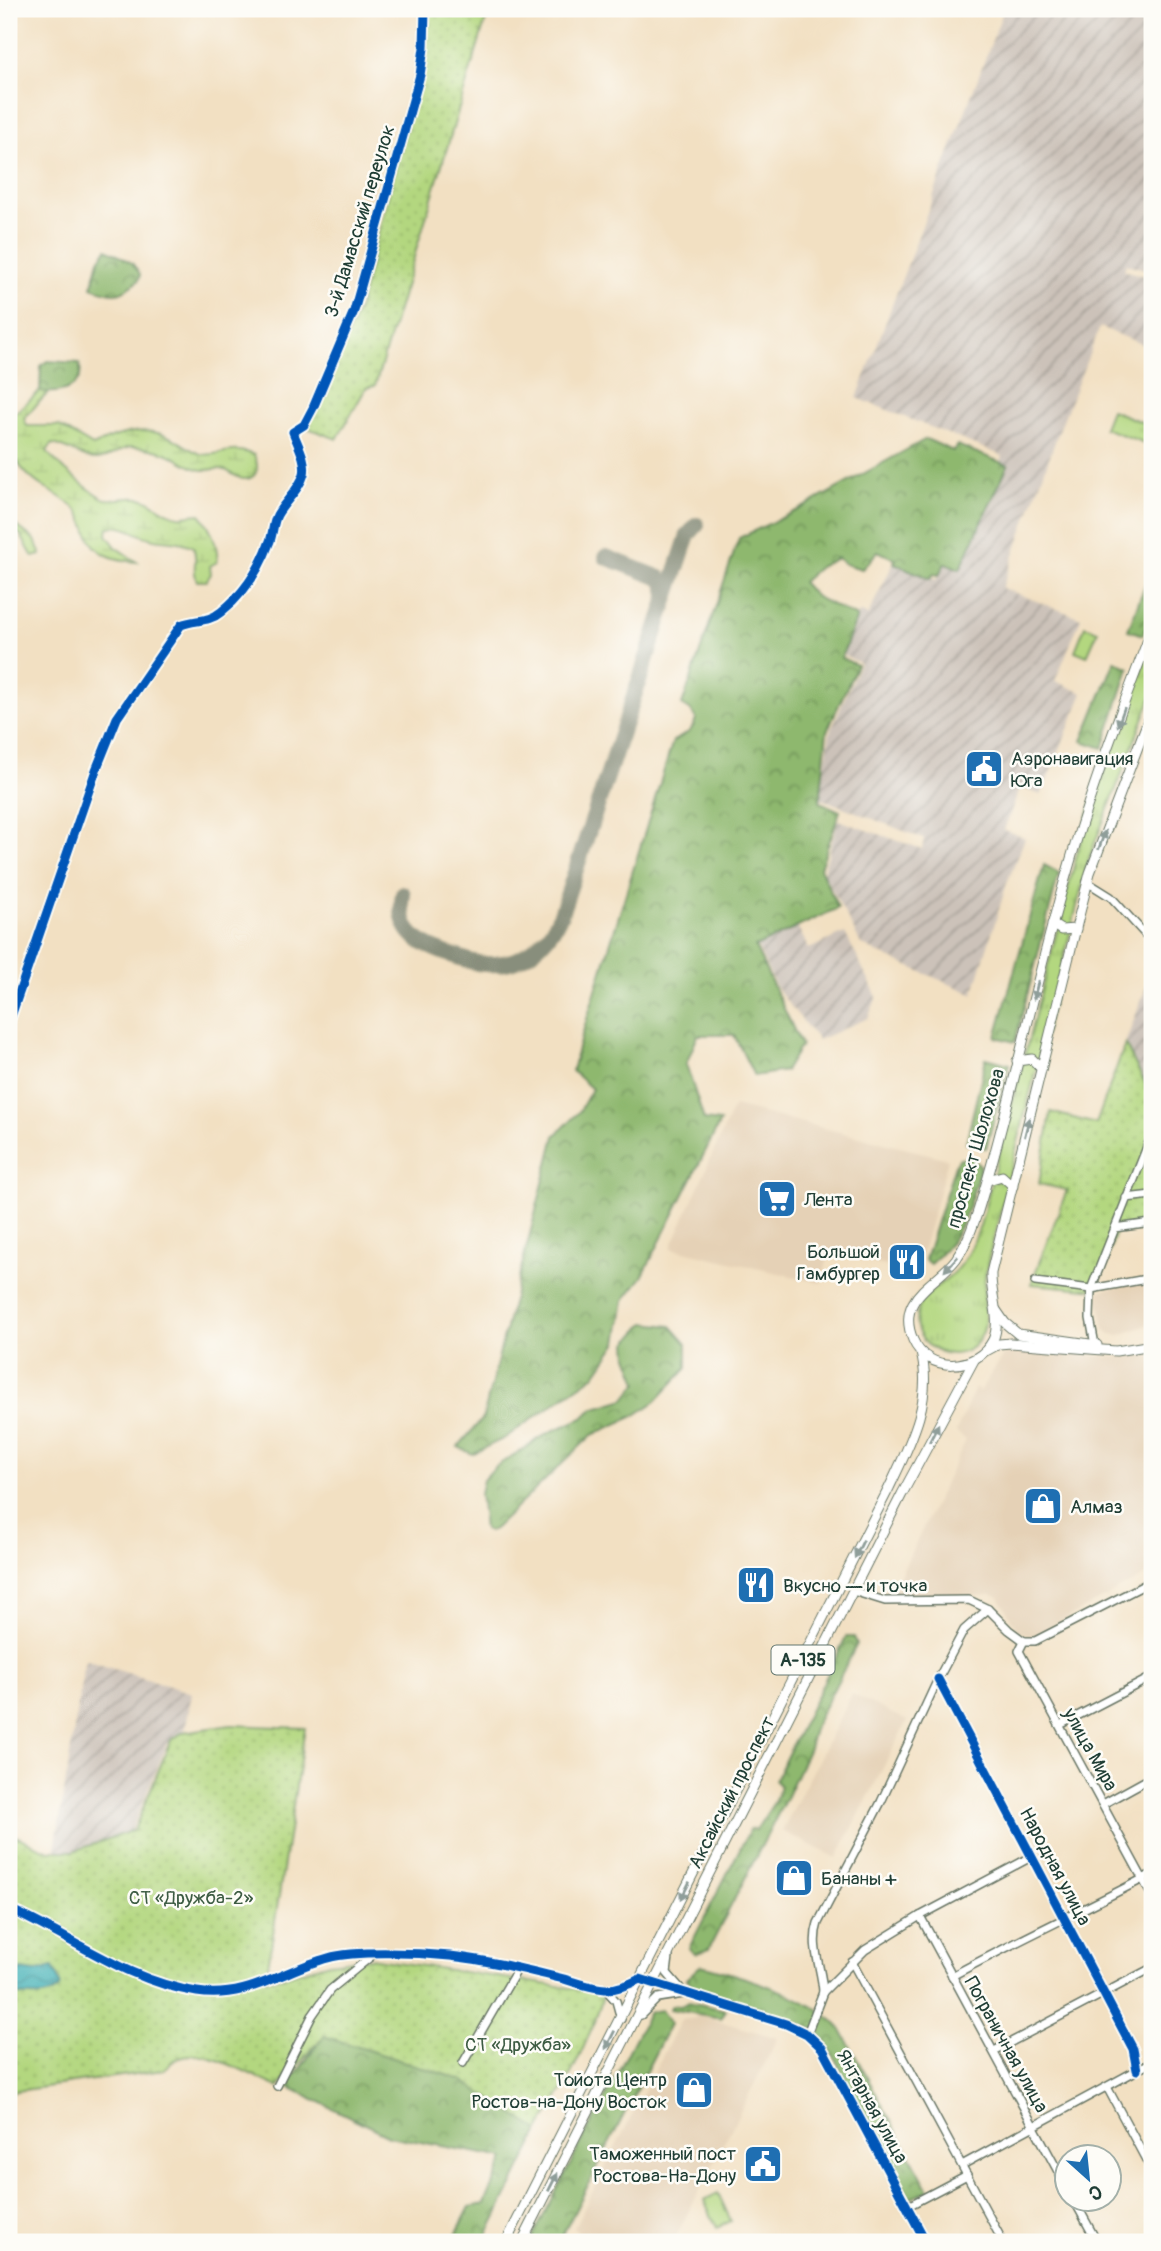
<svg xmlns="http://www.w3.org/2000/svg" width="1161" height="2251" font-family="Pangolin,sans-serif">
<defs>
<pattern id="industrial-furrows" width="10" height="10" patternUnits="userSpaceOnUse" patternTransform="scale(1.75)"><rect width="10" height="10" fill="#ccc2b9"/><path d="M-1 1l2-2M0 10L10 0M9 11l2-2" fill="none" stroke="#a59f97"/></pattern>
<pattern id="grass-tufts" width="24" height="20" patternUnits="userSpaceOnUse" patternTransform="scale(1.75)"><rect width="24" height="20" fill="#b3d77f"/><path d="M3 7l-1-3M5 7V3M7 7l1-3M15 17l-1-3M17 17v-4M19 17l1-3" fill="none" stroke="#9ab96e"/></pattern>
<pattern id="forest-crowns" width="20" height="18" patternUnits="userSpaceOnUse" patternTransform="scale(1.75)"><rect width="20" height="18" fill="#8eb86e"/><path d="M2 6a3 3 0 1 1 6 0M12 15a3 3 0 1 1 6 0" fill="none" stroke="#73975b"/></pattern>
<pattern id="wetland-marsh" width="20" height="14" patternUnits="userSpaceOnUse" patternTransform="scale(1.75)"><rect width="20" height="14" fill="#b3d77f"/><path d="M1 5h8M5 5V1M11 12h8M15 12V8" fill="none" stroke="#9ab96e"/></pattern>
<pattern id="garden-dots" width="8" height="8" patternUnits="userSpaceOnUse" patternTransform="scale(1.75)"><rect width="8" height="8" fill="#b3d77f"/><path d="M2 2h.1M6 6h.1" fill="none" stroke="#9ab96e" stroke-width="1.8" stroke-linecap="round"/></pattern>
<pattern id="water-waves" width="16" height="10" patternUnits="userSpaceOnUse" patternTransform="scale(1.75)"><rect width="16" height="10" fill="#3fb0b6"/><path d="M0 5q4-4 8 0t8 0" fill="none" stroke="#349095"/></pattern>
</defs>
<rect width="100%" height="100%" fill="#fdfcf7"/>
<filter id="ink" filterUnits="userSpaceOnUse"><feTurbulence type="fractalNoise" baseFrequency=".0143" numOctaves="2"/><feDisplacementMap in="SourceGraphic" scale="14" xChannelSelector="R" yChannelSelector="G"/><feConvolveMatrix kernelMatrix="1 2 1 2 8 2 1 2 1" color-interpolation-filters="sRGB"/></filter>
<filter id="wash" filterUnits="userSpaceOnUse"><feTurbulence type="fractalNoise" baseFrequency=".00686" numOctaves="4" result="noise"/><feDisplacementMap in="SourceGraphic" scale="28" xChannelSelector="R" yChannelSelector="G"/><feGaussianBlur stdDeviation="1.57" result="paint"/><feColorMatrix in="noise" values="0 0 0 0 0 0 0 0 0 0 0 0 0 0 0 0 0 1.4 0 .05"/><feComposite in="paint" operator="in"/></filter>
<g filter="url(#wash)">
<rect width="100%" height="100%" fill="#f2e0c2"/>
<g fill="#e5d1b6">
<path d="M734,1106L948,1159L920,1260L898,1251L895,1254L892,1267L830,1251L821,1283L671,1248Z"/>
<path d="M1152,1278V1323L1120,1335L1110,1334L1104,1329L1098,1291Z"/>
<path d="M1006,1351L1115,1357L1152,1351V1572L1032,1637L1017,1630L999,1597L991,1595L913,1598L891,1594L966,1440L956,1432L975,1388L980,1391Z"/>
<path d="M852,1694L907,1721L837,1858L782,1831Z"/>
<path d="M697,2015L778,2038L673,2242H572L578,2231L574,2228L681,2020L695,2018Z"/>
</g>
<g fill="url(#industrial-furrows)">
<path d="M1004,9H1152V271L1126,264L1124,270L1152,278V348L1100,327L1061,425L1002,588L1081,618L1055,681L1083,693L1041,795L1020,787L1004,830L1025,838L1007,883L973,994L889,958L861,944L823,873L838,820L922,849L924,839L820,798L830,732L860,663L843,655L859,613L868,615L894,562L936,580L944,562L960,568L1003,456L857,398Z"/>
<path d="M796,924L809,949L845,933L877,997L868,1018L818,1040L777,989L755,942Z"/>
<path d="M1152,971V1097L1125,1044Z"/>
<path d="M85,1660L192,1693L185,1730L167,1744L129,1836L77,1854L55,1849Z"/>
</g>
<g fill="url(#grass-tufts)" stroke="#698a5a" stroke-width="2">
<path d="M1111,410L1152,426V438L1150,445L1104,428Z"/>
<path d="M1152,642V696L1089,858L989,1257C986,1269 984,1281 984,1294C984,1307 988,1323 981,1336C963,1372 906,1349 918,1310C923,1293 942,1284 954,1272C967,1259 974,1242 980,1226L1077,854L1089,811Z"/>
</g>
<g fill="url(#forest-crowns)" stroke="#567a51" stroke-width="2">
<path d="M107,249L132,263L140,274L139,280C120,296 115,296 92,287L99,260Z"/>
<path d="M47,361L79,363C87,388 59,395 40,391L41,366Z"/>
<path d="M926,439L953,451L957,445L1008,465L960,569L945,563L939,575L933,574L930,579L894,563L895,559L878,551L862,569L845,564L837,558L819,567L802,582L816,597L857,617L841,658L857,665L827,731L820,802L840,811L820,868L838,908L755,947L801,1045L785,1071L754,1076L734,1035H698L686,1064L704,1120L720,1122L642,1277L624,1300L617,1343L595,1375L505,1438L472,1454L458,1447L483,1418L555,1136L579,1112L592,1089L572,1071L578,1048L673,741C685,735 693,732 696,718L690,710L682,705L739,538L798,510Z"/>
<path d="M1152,567V611L1143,635L1128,630Z"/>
<path d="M1115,661L1129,668L1103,748L1082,741Z"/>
<path d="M1044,865L1059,873L1015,1042L996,1037Z"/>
<path d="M986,1058L1009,1064L986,1148L966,1143Z"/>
<path d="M960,1158H970L981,1166C968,1207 964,1236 930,1264L925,1260L955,1165Z"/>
<path d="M645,1323L671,1326L687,1344V1368L656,1401L634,1416L592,1435L495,1528L489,1532L484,1530L480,1493L483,1480L495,1467L550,1432L583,1418L592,1409L625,1399L638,1382L628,1356L627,1343Z"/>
<path d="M846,1637H854L857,1644L815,1725L809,1748L786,1798L709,1949L694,1954L689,1948L750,1829L756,1830L773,1804L781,1786L775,1780Z"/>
<path d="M701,1965C742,1976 812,1996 840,2028L929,2190L910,2199L826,2042L814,2029L725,1997L696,1989L686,1979Z"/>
<path d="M689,2002L726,2010L721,2018L670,2009L672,2005L681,2006Z"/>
<path d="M661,2010L670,2024L559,2242H530L649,2012Z"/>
<path d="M324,2036L462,2080L539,2131L484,2242H452L470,2207L485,2204L505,2158L389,2136L287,2086Z"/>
</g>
<g fill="url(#wetland-marsh)" stroke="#698a5a" stroke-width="2">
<path d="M40,391L48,393L24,418L27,426H59L93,446C117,434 145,424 172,438C181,442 191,451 201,454C219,458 229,444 254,455C259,465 259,479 244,479C238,479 231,472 225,470C216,467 206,472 198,469C184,465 174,454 159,451C150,449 136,445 127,448C116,451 109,459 97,459C83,460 68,446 52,444L47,451C53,461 96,497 106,499C119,501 132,495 144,499C156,503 166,515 179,516C186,517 193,514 200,514C210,525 219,547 217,562L210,566L211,574L206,581H197C191,568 199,559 193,547C179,539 165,542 150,538C134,534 125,524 108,527L107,535L117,548L137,562C117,560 95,556 88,534C85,526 83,516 77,510C68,501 55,494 45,488C13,468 9,450 9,414L15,413Z"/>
<path d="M9,520L35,540L41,555L33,557L20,534L12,529L9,530Z"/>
</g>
<g fill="url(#garden-dots)" stroke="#698a5a" stroke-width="2">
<path d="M425,9H489L375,386L366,388L337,439L305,427L358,310L418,83Z"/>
<path d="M1125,1044L1152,1097V1224L1117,1229L1096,1290L1031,1284L1067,1190L1039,1184L1051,1112L1096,1124Z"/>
<path d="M231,1725L305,1728L266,1979H276L329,1963L370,1958L604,1993C589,2043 566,2087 539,2131L462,2080L324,2036L278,2087C254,2077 205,2047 180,2057C174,2060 168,2065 163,2070L9,2092V1833L49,1851H74L134,1830L171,1740L183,1732Z"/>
</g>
<g fill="#b3d77f" stroke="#698a5a" stroke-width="2">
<path d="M1085,626L1098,631L1087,656L1075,651Z"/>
<path d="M718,2193L731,2221L717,2228L704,2200Z"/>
</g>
<path fill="url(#water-waves)" stroke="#2f7675" stroke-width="2" d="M53,1967L61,1986C47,2002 28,1995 9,1994V1968L35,1972Z"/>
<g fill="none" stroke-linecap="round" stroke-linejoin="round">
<g stroke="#888e7b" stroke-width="16">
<path d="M606,557L660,578L665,584L667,595"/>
<path d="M403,894C396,934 422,946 454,956C465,959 475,964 486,964C520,967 548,944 561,914L685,544L688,535L697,525"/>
</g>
</g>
</g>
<g filter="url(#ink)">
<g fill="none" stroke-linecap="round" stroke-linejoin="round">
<g stroke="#697666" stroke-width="10">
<g id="minor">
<path d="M1087,882L1111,897L1152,942"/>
<path d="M9,1022L96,770L117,718L181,625C195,619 208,623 221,612C245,593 260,569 270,541C273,533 273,523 277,515C285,501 300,489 304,474C307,461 298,445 293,432L304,425L313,408L354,311L420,75L424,48L425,9"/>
<path d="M1126,1198L1152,1195"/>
<path d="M1115,1228L1152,1223"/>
<path d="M1035,1282L1091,1289L1152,1278"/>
<path d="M1095,1345L1090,1318L1091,1289L1152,1134"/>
<path d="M853,1591L885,1601L969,1600L988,1609L1009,1630L1024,1641"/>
<path d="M1024,1641L1019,1651L1152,1896"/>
<path d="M1024,1641H1035L1152,1581"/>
<path d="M938,1679L1133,2049L1137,2070"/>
<path d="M1060,1725L1152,1677"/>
<path d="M1103,1804L1152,1777"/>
<path d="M9,1909C71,1936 128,1982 197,1992C247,2000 283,1970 328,1958C357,1950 419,1953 450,1956C488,1960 527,1970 564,1979C577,1983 592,1988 605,1989C617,1990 630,1984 640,1979L786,2024L807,2034L822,2048L926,2242"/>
<path d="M920,1916L1066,2186"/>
<path d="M669,1957L667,1973L681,1989"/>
<path d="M852,1962L1003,2242"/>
<path d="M952,1976C1018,1940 1086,1909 1152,1874"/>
<path d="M606,1990L616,2001L621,2019"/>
<path d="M823,1992C822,1968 810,1947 818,1923L881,1802L938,1679L964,1630L988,1609"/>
<path d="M641,2015L658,1998L684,1994"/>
<path d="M807,2034L823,1992L865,1950L920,1916L1031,1857"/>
<path d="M994,2051L1152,1968"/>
<path d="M463,2063L518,1968"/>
<path d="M277,2086L312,2016L330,1990L374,1954"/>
<path d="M1107,2087L1152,2171"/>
<path d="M962,2165L1152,2062"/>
<path d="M1073,2198L1097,2242"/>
<path d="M908,2206L967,2175"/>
</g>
</g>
<g stroke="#697666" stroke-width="11">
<g id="major">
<path d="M1152,629C1122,708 1091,788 1068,869C1034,982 1013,1099 978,1211C972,1228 967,1244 956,1259C936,1285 895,1297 913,1340C927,1373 977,1372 993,1340C1002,1320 990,1294 991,1273L1078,920L1090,873L1152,710"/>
<path d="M1052,924L1061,930L1076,929"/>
<path d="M1017,1061L1032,1059L1041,1068"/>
<path d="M988,1180L1002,1176L1013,1186"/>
<path d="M996,1310L1005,1323L1018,1334L1097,1345"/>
<path d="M988,1350L999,1344L1011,1343L1116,1351L1152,1345"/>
<path d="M506,2242L889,1488C909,1446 934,1400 921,1353"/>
<path d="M522,2242L902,1494L974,1360"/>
</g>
</g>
<use href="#minor" stroke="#fff" stroke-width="7"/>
<use href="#major" stroke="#fff" stroke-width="9"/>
<g stroke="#fdfcf7" stroke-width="13">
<g id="cycleway">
<path d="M9,1022L96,770L117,718L181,625C195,619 208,623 221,612C245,593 260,569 270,541C273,533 273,523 277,515C285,501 300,489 304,474C307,461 298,445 293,432L304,425L313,408L354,311L420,75L424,48L425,9"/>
<path d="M938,1679L1133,2049L1137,2070"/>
<path d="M9,1909C71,1936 128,1982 197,1992C247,2000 283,1970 328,1958C357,1950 419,1953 450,1956C488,1960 527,1970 564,1979C577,1983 592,1988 605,1989C617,1990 630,1984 640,1979L786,2024L807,2034L822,2048L926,2242"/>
</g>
</g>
<use href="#cycleway" stroke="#0057b8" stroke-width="9"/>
</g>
<defs><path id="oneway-solid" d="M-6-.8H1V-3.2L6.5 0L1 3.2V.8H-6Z" transform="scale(1.75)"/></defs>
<g fill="#8f9e9a">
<use href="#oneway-solid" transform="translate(1121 717) rotate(110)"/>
<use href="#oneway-solid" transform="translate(1102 840) rotate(-70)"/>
<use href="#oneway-solid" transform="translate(1036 990) rotate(104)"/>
<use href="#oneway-solid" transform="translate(1027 1127) rotate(-76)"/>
<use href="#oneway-solid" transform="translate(951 1264) rotate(132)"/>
<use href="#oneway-solid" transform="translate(934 1433) rotate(-63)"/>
<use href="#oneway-solid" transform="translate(859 1549) rotate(116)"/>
<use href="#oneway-solid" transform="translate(685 1891) rotate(117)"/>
<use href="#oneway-solid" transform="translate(610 2040) rotate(117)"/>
<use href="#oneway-solid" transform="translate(553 2182) rotate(-63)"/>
</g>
</g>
<defs>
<g id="civic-square" transform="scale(2.0125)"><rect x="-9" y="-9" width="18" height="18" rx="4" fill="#1f6fb2" stroke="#fdfcf7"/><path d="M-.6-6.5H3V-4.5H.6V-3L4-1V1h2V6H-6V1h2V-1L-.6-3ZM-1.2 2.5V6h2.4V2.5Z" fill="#fff"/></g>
<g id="supermarket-square" transform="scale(2.0125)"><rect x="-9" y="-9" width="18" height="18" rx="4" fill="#1f6fb2" stroke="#fdfcf7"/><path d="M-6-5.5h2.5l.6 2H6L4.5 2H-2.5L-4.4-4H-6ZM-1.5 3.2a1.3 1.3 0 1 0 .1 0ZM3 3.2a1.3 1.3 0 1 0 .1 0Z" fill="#fff"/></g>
<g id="restaurant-square" transform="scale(2.0125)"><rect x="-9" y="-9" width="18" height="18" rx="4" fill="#1f6fb2" stroke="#fdfcf7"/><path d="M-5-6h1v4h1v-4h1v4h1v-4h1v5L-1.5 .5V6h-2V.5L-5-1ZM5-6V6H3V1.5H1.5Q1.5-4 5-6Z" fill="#fff"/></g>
<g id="shop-square" transform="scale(2.0125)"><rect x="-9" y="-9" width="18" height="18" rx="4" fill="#1f6fb2" stroke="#fdfcf7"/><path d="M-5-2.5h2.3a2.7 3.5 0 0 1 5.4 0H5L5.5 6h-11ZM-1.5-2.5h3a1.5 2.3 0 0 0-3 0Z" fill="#fff"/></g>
</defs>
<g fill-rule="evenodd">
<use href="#civic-square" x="984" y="769"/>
<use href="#supermarket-square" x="777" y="1199"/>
<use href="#restaurant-square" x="907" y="1262"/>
<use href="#shop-square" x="1043" y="1506"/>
<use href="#restaurant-square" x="756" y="1585"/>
<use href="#shop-square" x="794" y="1878"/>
<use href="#shop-square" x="694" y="2090"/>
<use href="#civic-square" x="763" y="2164"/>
</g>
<g text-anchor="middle" stroke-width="5" stroke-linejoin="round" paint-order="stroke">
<rect fill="#fdfcf7" stroke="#62766e" stroke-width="2" x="771.5" y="1645.5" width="63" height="29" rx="5"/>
<g font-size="18" font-weight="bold" fill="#1f3d34">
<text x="803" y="1666">А-135</text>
</g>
<g font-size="19" fill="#1f3d34" stroke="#fdfcf7">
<text transform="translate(359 221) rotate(-73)" y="7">3-й Дамасский переулок</text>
<text transform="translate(975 1148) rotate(-74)" y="7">проспект Шолохова</text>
<text transform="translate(1091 1749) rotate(61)" y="7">улица Мира</text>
<text transform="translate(731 1792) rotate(-63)" y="7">Аксайский проспект</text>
<text transform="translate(1056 1866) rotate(62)" y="7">Народная улица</text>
<text transform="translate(1007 2044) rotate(61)" y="7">Пограничная улица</text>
<text transform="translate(873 2106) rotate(61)" y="7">Янтарная улица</text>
</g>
<g font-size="19" fill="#1f3d34" stroke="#fdfcf7" text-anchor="start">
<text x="1011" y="765">Аэронавигация<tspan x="1011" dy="22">Юга</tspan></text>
<text x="804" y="1206">Лента</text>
<text x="880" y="1258" text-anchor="end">Большой<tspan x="880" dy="22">Гамбургер</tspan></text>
<text x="1070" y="1513">Алмаз</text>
<text x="783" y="1592">Вкусно — и точка</text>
<text x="821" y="1885">Бананы +</text>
<text x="667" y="2086" text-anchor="end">Тойота Центр<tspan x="667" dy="22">Ростов-на-Дону Восток</tspan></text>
<text x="736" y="2160" text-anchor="end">Таможенный пост<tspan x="736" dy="22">Ростова-На-Дону</tspan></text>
</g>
<g font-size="19" fill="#3d5c43" stroke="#fdfcf7">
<text x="191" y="1904">СТ «Дружба-2»</text>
<text x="518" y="2051">СТ «Дружба»</text>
</g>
</g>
<rect width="1161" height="2251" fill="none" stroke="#fdfcf7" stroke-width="35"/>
<g transform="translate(1088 2178) rotate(153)"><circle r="33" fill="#fdfcf7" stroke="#a4b0a9" stroke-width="2"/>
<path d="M0-5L12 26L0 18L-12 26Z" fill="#1f6fb2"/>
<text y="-10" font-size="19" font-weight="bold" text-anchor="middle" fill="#1f3d34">С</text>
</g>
</svg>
